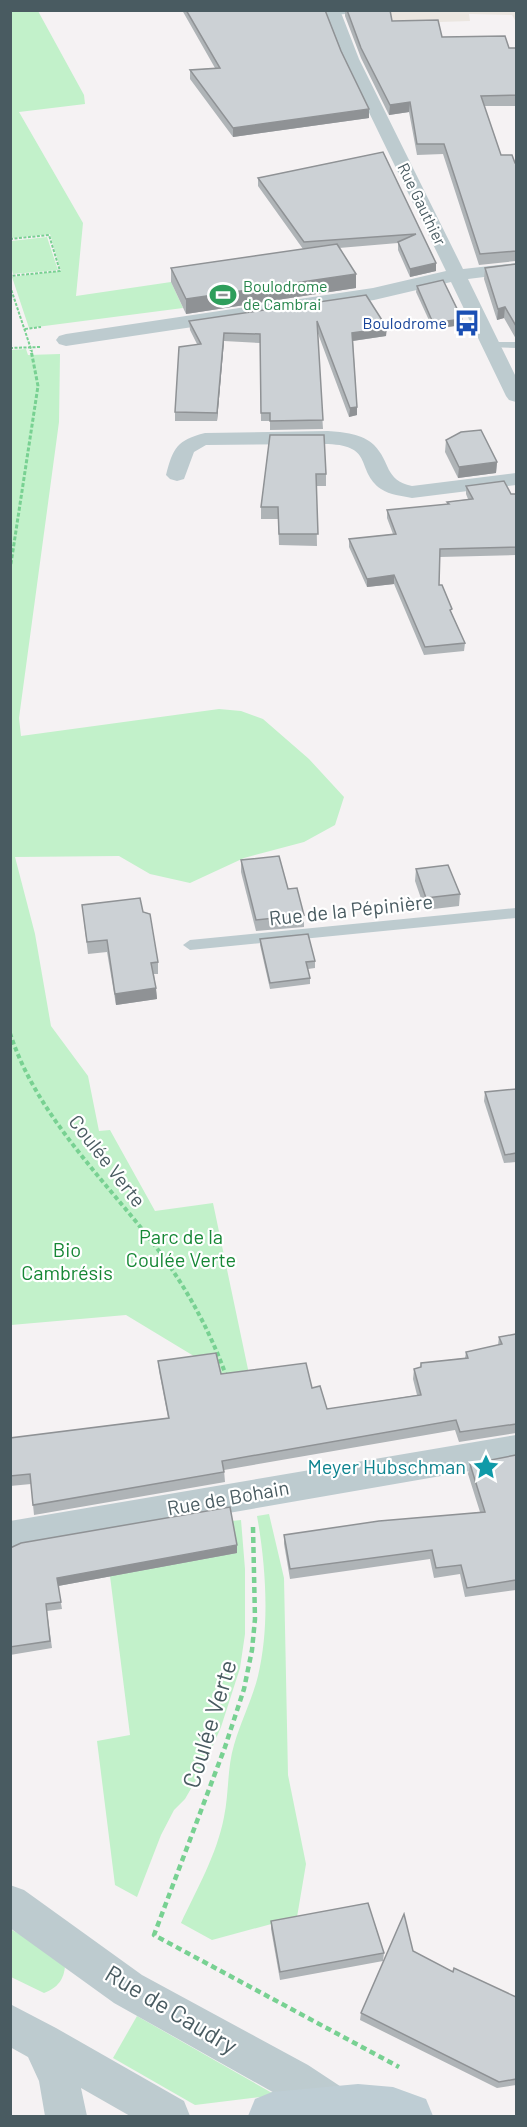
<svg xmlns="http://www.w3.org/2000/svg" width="527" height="2127" font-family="Barlow,sans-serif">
<rect width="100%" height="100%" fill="#f5f2f3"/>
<path fill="#ebe6e0" d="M354,11H516V22L512,15L469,14L470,21L379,24Z"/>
<g fill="#c2f1ca">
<path d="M10,11H38L84,95L85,104L19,112L83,223L76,296L171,282L183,308L29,328L12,277L61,271L50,234L11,238Z"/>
<path d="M47,237L58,270L13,274L11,265V241Z"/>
<path d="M26,349L28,355L60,354L59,422L19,718L21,736L219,709L241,711L263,719L309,759L344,797L335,825L304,842L244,858L190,883L150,874L119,856L15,857L35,934L51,1026L88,1076L99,1131L110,1130L155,1211L213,1203L261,1431L207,1364L126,1315L11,1325L10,350Z"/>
<path d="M269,1514L284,1578L288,1775L306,1864L297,1917L212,1940L181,1923C197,1889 217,1854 224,1817C229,1794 227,1768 234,1745C241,1721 252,1700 258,1676C270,1626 266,1566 257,1516Z"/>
<path d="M241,1520L245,1569V1634L240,1668L221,1727L204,1766L185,1799L174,1810L161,1835L137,1897L115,1885L97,1741L130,1735L110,1576L232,1521Z"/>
<path d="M10,1929L65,1959C66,1976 60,1987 44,1993L11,1977Z"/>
<path d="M137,2016L272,2093L269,2096L195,2105L113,2058Z"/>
</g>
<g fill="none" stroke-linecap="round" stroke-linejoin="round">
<g stroke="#78d192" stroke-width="2" stroke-dasharray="3 1.5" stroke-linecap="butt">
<path d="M10,239L49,235L60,271L10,276"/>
<path d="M10,286L32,352"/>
<path d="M25,329L41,327"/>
<path d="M10,348L40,347"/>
</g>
<path stroke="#78d192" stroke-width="3" stroke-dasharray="4 2" stroke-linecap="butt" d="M10,570L38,386L31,350"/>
<path stroke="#78d192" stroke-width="4" stroke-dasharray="4.5 3" stroke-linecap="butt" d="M10,1033C36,1114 102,1177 153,1243C185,1285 209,1328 227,1378"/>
<path stroke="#78d192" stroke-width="4.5" stroke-dasharray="6 4" stroke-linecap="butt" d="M253,1527L255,1619L252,1650L244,1689L225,1747L154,1935L399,2067"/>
<g fill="#bdcbcf" fill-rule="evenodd">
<path d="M402,10L332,15L328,13L333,10Z"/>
<path d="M492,342H516V348L488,347L487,345Z"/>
<path d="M516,908V918L190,950L183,945L190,940Z"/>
</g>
<g fill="#bdcbcf" fill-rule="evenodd">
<path d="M324,10H340L359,59L463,269L516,263V273L468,279L516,377V402L509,400L506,396L451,282L374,300L66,346L59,344L56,340L59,336L66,334L373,288L446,271L343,59Z"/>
<path d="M328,431C343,432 363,434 374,445C391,462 384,480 412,486L516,473V485L412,498C402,496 390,495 381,489C355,470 375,446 328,444L206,445L194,452L184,479L177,481L170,479L166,475C173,448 177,440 205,433Z"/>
<path d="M516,1435V1463L10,1551V1521Z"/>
<path d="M10,1885L24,1890L142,1975L308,2065L352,2094L358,2109L355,2116H312L278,2095L114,2003L10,1928Z"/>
<path d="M10,2004L56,2028L184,2101L190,2116H130L81,2088L87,2116H45L39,2081L28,2057L10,2047Z"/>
</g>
<path fill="#becdd4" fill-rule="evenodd" d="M358,2084L393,2087L426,2099L433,2116H248L255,2099L272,2092Z"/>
</g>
<g fill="#afb4b7">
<path d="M182,10H325L369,118L233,137L190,79V70L215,68Z"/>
<path d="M345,10H390L392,21L442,37L509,48H516V106H484L501,155L515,163H516V261L479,265L443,154L417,155L409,112L389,115L361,58L345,16Z"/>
<path d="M383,152L436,263V271L410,277L398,250V243L339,248L356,274V288L186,314L171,282V268L303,249L258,186V178Z"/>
<path d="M516,264V339L504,318L497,320L484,279L485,268Z"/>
<path d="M417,286L462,325L433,329L416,292Z"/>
<path d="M366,295L386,336L353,341L357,407V415L349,417L317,331L323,429L270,430V421H261L260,343L224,341L217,421H175V412L197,344L190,330L189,321Z"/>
<path d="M270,435L326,474V486H316L317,546L279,545L278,519H261V507Z"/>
<path d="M446,440L497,462L496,473L458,478L445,452Z"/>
<path d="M466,486L511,494H516V555L440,557L439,585L465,643L464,651L424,655L394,584L367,587L349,547V539L393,534L387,518V510L447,504V502L468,499L466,494Z"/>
<path d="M241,860L288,889L304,915V927L256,931L241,872Z"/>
<path d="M416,869L460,894L459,906L425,910L415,881Z"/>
<path d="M82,905L143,912L158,962V974H154L157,999L116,1005L107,952L88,954Z"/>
<path d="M260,939L315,961V968L308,969L310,978V984L270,989L260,945Z"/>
<path d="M516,1089V1162L504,1163L484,1101L485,1092Z"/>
<path d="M516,1334V1433L459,1442L455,1430L224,1470L225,1482L34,1515L31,1484L10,1486V1438L168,1418L159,1371L158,1361L221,1374L312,1388L327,1409L417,1395L413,1379L414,1369L420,1368L421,1363L465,1358L466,1352L498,1345L499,1337Z"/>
<path d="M516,1455V1590L465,1597L460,1574L434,1578L430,1559L290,1579L284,1544V1535L480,1512L468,1474L470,1464Z"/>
<path d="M10,1548L237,1553L58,1586L62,1609L47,1611L52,1648L10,1655Z"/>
<path d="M271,1921L384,1953L383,1961L280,1980L271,1929Z"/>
<path d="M413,1951L453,1972L516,1997V2085L497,2088L360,2020L361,2013Z"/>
</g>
<g fill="#8f9295">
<path d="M410,102L409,112L389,115L390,105Z"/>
<path d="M369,109V118L233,137V128Z"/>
<path d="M436,263V271L410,277V269Z"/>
<path d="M356,274V288L186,314V299Z"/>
<path d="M505,307L504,318L497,320L498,309Z"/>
<path d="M462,319V325L433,329V323Z"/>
<path d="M387,328L386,336L352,341V333Z"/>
<path d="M224,333V341L217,421V413Z"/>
<path d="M357,407V415L349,417L350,408Z"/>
<path d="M497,462L496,473L458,478L459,467Z"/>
<path d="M394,575V584L367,587V579Z"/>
<path d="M156,988L157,999L116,1005L115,994Z"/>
<path d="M237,1545V1553L58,1586L57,1578Z"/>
</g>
<g fill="#ccd1d5" stroke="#8f9295" stroke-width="1.5">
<path d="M186,10H325L341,51L369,109L233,128L190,70L220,68Z"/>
<path d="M347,10H390L392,21L438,20L442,37L505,36L509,48H516V95L481,96L501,155H512L515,163H516V251L480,254L444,144H417L410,102L390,105L361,48Z"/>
<path d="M383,152L436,263L410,269L398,242L416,234L304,242L258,178Z"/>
<path d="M337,244L356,274L186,299L171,268Z"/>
<path d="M516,264V326L505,307L498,309L485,268Z"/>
<path d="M443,280L462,319L433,323L417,286Z"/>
<path d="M366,295L387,328L352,333L357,407L350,408L317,321L323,420L270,421V413H261L260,334L224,333L217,413L175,412L179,347L201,344L189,321Z"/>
<path d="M481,430L497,462L459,467L446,440L461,432Z"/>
<path d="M270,435H324L326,474H316L318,534H279L278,507H261Z"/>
<path d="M504,481L511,494H516V547L440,549L439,585H442L452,609L450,610L465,643L425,647L394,575L367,579L349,539L396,534L387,510L449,504L447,502L473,499L466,486Z"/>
<path d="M279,856L288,889L297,888L304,915L256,920L241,860Z"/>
<path d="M448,865L460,894L426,898L416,869Z"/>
<path d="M140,898L143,912L150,914L158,962L151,963L156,988L115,994L107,940L87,942L82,905Z"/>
<path d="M308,934L315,961L306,962L310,978L270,983L260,939Z"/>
<path d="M516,1089V1153L505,1155L485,1092Z"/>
<path d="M516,1334V1424L460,1432L456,1420L222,1461L224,1472L33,1505L30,1474L10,1476V1438L169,1418L158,1361L216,1353L221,1374L306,1363L312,1388L320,1386L327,1409L421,1395L414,1369L421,1367V1363L468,1358L466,1352L502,1344L499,1337Z"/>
<path d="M516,1455V1580L467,1588L461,1565L436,1568L432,1550L290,1569L284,1535L379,1521L485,1512L470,1464Z"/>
<path d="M230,1507L237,1545L57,1578L61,1602L46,1604L50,1641L10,1647V1548L21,1543Z"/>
<path d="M368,1903L384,1953L280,1972L271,1921Z"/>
<path d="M404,1914L413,1951L453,1972L454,1968L516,1997V2079L499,2082L361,2013Z"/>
</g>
<defs>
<g id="stadium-bare" transform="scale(2.07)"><path d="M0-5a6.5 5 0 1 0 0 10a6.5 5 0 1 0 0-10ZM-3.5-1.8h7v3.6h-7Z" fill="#2e9e5b" stroke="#fff" stroke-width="2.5" paint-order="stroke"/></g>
<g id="bus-bare" transform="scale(2.07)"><path d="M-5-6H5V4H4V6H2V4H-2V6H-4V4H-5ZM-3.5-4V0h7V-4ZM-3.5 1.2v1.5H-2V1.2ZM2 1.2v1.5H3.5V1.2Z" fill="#1a4fb4" stroke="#fff" stroke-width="2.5" paint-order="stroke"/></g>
<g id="sight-bare" transform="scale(2.07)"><path d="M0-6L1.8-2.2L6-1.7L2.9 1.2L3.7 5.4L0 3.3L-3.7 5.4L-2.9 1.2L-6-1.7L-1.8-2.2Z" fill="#0f9aa8" stroke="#fff" stroke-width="2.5" paint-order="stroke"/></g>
</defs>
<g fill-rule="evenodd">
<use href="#stadium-bare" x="223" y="295"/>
<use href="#bus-bare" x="467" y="323"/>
<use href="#sight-bare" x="486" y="1467"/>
</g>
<g text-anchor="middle" stroke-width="4.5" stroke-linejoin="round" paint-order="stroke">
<g font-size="16" fill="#495b61" stroke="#fff">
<text transform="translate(422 204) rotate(64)" y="6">Rue Gauthier</text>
</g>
<g font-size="16" fill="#27864d" stroke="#fff" text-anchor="start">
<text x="243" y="292">Boulodrome<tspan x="243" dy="18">de Cambrai</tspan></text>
</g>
<g font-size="16" fill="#164399" stroke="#fff" text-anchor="end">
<text x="447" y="329">Boulodrome</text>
</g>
<g font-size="20" fill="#495b61" stroke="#fff">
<text transform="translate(351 910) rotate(-6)" y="7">Rue de la Pépinière</text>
<text transform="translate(107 1161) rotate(52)" y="7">Coulée Verte</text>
<text transform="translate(228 1498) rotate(-10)" y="7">Rue de Bohain</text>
</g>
<g font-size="20" fill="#168735" stroke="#fff">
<text x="181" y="1244">Parc de la<tspan x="181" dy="23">Coulée Verte</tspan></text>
<text x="67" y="1257">Bio<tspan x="67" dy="23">Cambrésis</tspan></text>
</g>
<g font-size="20" fill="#0d838f" stroke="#fff" text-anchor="end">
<text x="466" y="1474">Meyer Hubschman</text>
</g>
<g font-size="24" fill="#495b61" stroke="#fff">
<text transform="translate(210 1724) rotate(-73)" y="8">Coulée Verte</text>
<text transform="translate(171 2010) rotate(31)" y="8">Rue de Caudry</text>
</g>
</g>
<rect width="527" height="2127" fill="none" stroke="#495b61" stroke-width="24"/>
</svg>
